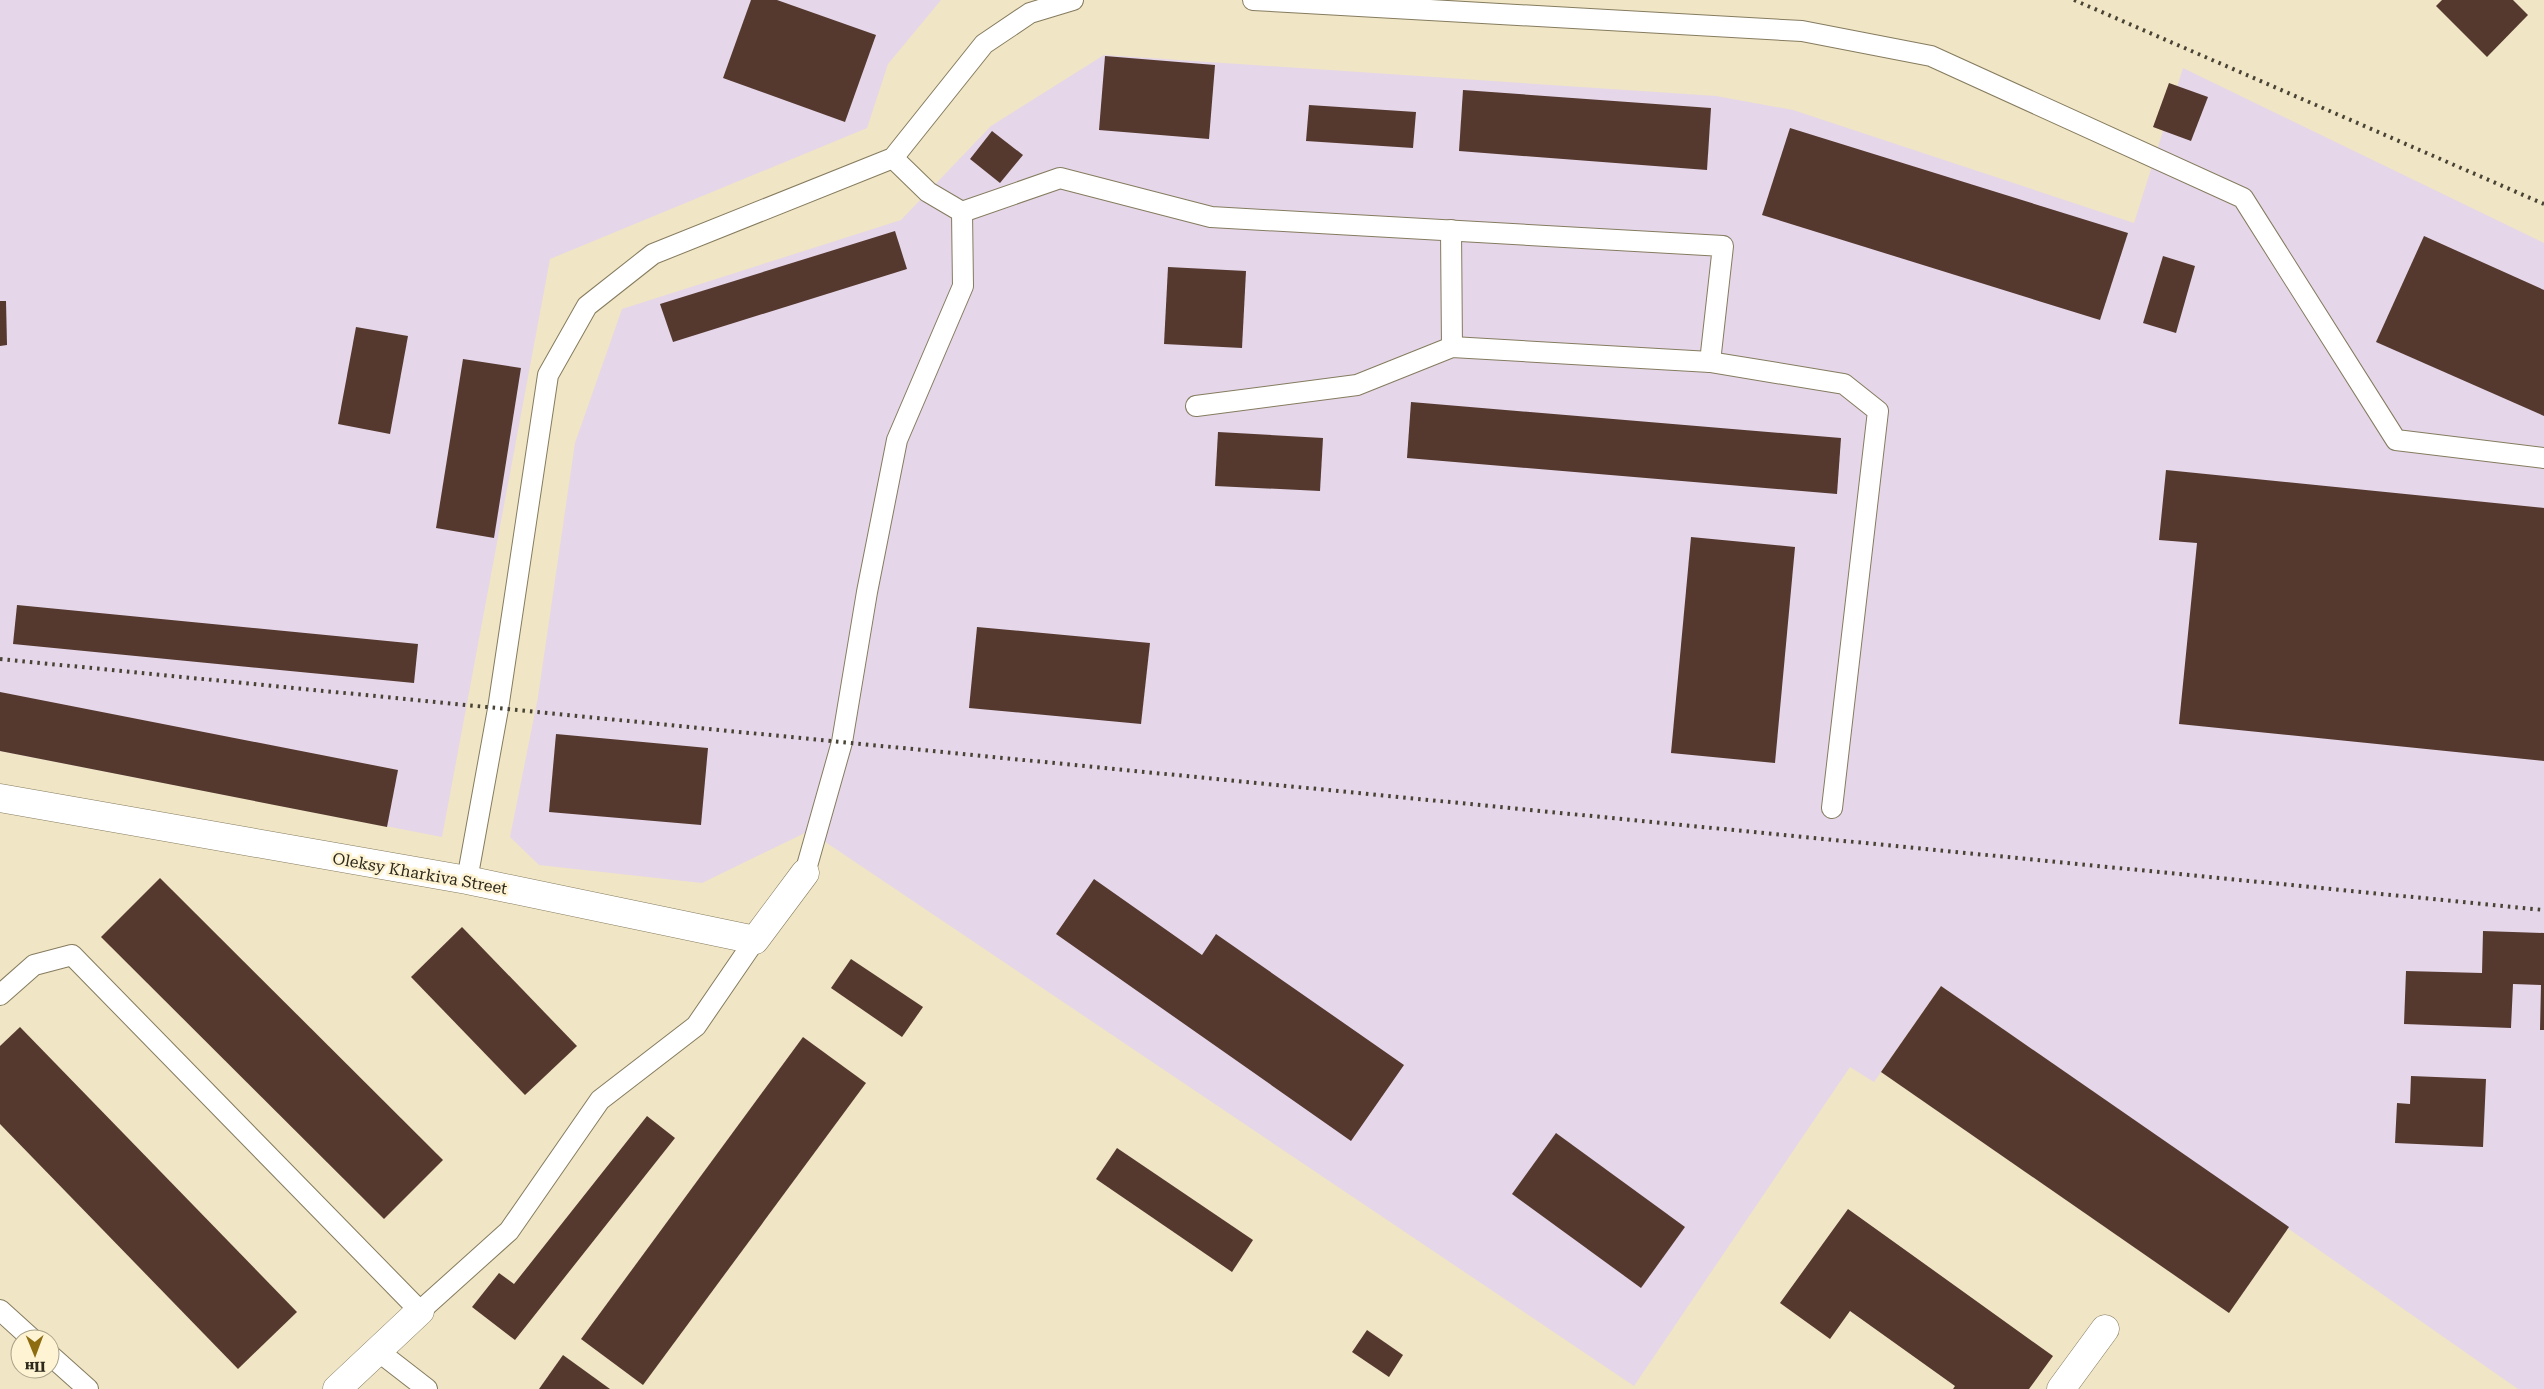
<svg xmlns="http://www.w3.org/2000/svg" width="2544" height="1389" font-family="'Roboto Serif',serif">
<rect width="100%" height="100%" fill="#f0e5c5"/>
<g fill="#e5d6e9">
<path d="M0,0H941L888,64L867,128L550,259L442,837L0,751Z"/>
<path d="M1104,55L1716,96L1793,110L2134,223L2183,68L2544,243V1389H2518L1941,986L1874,1082L1850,1067L1634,1386L809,831L702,883L539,865L510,837L538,697L575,443L622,309L901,220L991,126Z"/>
</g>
<g fill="#55392f">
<path d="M751,0H777L876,35L845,122L723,78Z"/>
<path d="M2442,0H2513L2528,15L2487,57L2436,6Z"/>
<path d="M1105,56L1215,65L1209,139L1099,130Z"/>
<path d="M2169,83L2208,97L2191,141L2153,127Z"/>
<path d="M1463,90L1711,108L1707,170L1459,151Z"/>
<path d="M1309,105L1416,112L1413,148L1306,141Z"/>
<path d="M1790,128L2128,233L2100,320L1762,215Z"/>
<path d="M992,131L1023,155L1000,183L970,159Z"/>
<path d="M895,231L907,269L673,342L660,304Z"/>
<path d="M2424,236L2544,290V416L2376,342Z"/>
<path d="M2163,256L2195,266L2176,333L2143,323Z"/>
<path d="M1168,267L1246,271L1242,348L1164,344Z"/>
<path d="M0,301H6L7,345L0,346Z"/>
<path d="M356,327L408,336L390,434L338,424Z"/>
<path d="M463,359L521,368L494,538L436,528Z"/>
<path d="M1411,402L1841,438L1837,494L1407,458Z"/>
<path d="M1218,432L1323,438L1320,491L1215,486Z"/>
<path d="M2166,470L2544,508V761L2179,724L2197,543L2159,540Z"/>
<path d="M1691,537L1795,547L1775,763L1671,753Z"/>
<path d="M17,605L418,644L414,683L13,644Z"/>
<path d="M977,627L1150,643L1141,724L969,708Z"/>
<path d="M0,692L398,770L387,827L0,751Z"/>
<path d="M556,734L708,748L701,825L549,812Z"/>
<path d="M160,878L443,1160L384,1219L101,937Z"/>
<path d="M1094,879L1202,955L1216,934L1404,1065L1351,1141L1056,934Z"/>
<path d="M462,927L577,1046L525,1095L411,977Z"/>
<path d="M2483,931L2544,933V1030H2540L2541,985L2513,984L2511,1028L2404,1024L2406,971L2482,973Z"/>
<path d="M851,959L923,1007L902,1037L831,988Z"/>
<path d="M1941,986L2289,1227L2229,1313L1881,1072Z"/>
<path d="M20,1027L297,1312L238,1369L0,1124V1046Z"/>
<path d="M803,1037L866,1083L643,1385L581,1339Z"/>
<path d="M2411,1076L2486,1079L2483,1147L2395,1143L2397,1103L2410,1104Z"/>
<path d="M647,1116L675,1138L515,1340L472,1307L499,1273L514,1284Z"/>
<path d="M1556,1133L1685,1227L1641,1288L1512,1194Z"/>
<path d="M1117,1148L1253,1240L1232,1272L1096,1179Z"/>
<path d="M1848,1209L2053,1356L2029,1389H1953L1955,1386L1850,1311L1830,1339L1780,1303Z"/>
<path d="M1367,1330L1403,1355L1389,1377L1352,1352Z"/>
<path d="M563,1355L610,1389H539Z"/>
</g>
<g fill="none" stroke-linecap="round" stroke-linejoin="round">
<g stroke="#857b5e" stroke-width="22">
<g id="lane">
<path d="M1253,0L1802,31L1931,56L2243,198L2396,440L2544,458"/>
<path d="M962,212L1060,178L1211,217L1723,246L1710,362"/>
<path d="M1451,230L1452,347"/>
<path d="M1196,406L1357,385L1452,347L1710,362L1844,384L1878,411L1832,808"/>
<path d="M805,873L842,742L867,592L897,440L963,286L962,212L928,192L893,158"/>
<path d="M467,880L498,709L548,375L587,306L653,254L893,158L984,44L1030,13L1073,0"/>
<path d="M0,995L34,965L72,955L420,1311L509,1231L600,1100L696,1026L755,940"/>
<path d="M0,1310L32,1339"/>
<path d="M378,1351L427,1389"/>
<path d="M50,1355L88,1389"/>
</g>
</g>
<g stroke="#857b5e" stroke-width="29">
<g id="street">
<path d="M0,798L467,880L755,940L805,873"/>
<path d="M337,1389L420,1311"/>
<path d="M2061,1389L2105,1329"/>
</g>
</g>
<use href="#lane" stroke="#fff" stroke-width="20"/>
<use href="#street" stroke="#fff" stroke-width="28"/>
<g stroke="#484334" stroke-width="4" stroke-dasharray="2.5 5" stroke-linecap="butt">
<path d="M2074,0L2544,204"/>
<path d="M0,659L2544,910"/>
</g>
</g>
<g text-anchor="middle" stroke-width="5" stroke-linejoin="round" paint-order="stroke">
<g font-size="16" fill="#2d291d" stroke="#fef3d2">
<text transform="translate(420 873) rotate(10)" y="6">Oleksy Kharkiva Street</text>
</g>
</g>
<g transform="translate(35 1354) rotate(179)"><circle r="24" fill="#fef3d2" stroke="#aaa28a"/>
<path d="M0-4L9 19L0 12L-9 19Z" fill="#8e6d11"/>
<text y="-8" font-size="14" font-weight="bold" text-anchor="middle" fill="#2d291d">Пн</text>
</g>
</svg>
